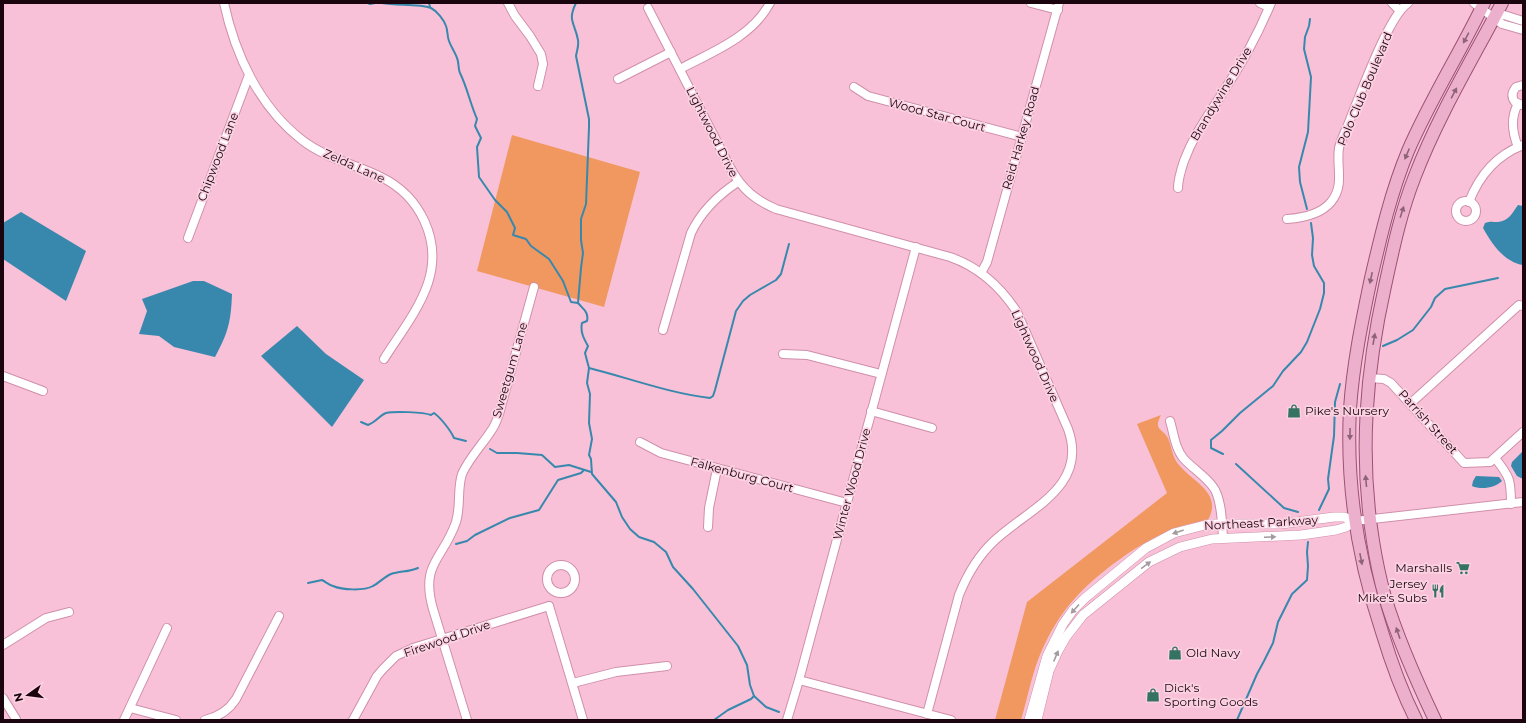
<svg xmlns="http://www.w3.org/2000/svg" width="1526" height="723" font-family="Montserrat,sans-serif">
<rect width="100%" height="100%" fill="#f8c1d7"/>
<g fill="#f09860">
<path d="M512,135L640,172L604,307L477,271Z"/>
<path d="M1161,415C1153,430 1162,428 1168,438C1171,445 1172,454 1176,461C1189,481 1224,491 1208,520C1198,522 1188,524 1178,527C1141,541 1096,573 1070,604C1059,617 1049,634 1042,650C1032,672 1028,697 1021,720H995L1027,602L1167,493L1137,424Z"/>
</g>
<g fill="#3888ae">
<path d="M1518,205L1523,206V265C1504,262 1492,244 1483,228L1485,223C1490,221 1493,222 1498,222C1509,221 1512,213 1518,205Z"/>
<path d="M21,212L86,251L66,301L3,259V223Z"/>
<path d="M193,281H204L232,294C231,322 228,333 215,357L174,347L159,336L139,334L147,311L142,299Z"/>
<path d="M297,326L326,354L364,380L332,427L261,356Z"/>
<path d="M1523,451V479L1517,476L1511,466L1512,462Z"/>
<path d="M1476,476L1499,477L1502,481C1495,488 1481,490 1472,486L1473,481Z"/>
</g>
<g fill="none" stroke-linecap="round" stroke-linejoin="round">
<g stroke="#3888ae" stroke-width="2">
<path d="M361,3H363"/>
<path d="M368,3L370,4L375,3"/>
<path d="M382,3C396,6 419,3 431,8C437,11 444,20 446,26C448,31 447,36 449,41C451,47 455,52 457,58C459,62 458,69 460,73C467,87 470,103 477,119L475,126L481,138L477,147L479,177L495,200L507,212L515,228L513,235L526,239L531,246L549,259L563,281L571,302L578,303"/>
<path d="M429,3L430,7"/>
<path d="M576,3C567,21 575,23 578,40C579,46 577,50 576,56L589,119V127L586,204L581,219V240L583,253L581,268L578,303C583,309 589,312 587,321L582,323C580,332 584,339 588,346L585,353L589,368L587,383L590,394L589,423L592,439L589,455L591,459L592,474L616,502L622,517L630,529L639,537L654,542L666,552L673,567L693,589L738,646L747,665L750,685L754,696L766,707L779,712"/>
<path d="M1307,209L1300,182L1299,167L1308,132L1311,77L1304,49L1305,37L1309,26L1310,19"/>
<path d="M1383,346L1397,340L1413,330L1431,307L1435,298L1445,289L1498,278"/>
<path d="M589,368C629,378 668,393 710,398L713,396L715,390L736,311L743,301L750,295L776,280L781,274L789,244"/>
<path d="M361,422L368,425C376,422 380,415 386,413C395,411 423,412 431,415L434,413C441,418 451,431 454,438L466,441"/>
<path d="M490,449L497,453H517L542,455L555,467L569,465L591,472"/>
<path d="M1223,454L1211,448V440L1222,431L1240,413L1273,386L1283,371L1301,352L1307,342L1320,309L1324,293V283L1314,266L1312,255L1313,238L1311,223"/>
<path d="M1236,464L1284,508L1298,512"/>
<path d="M1319,510L1329,489L1328,479L1334,436L1335,402L1340,384"/>
<path d="M456,544L467,541L475,535L510,518L539,510L558,480L581,473L584,470"/>
<path d="M308,583L322,580C326,582 329,585 333,586C342,590 364,591 373,586C379,583 384,577 391,574C400,571 409,572 418,568"/>
<path d="M714,720L728,710L751,699L754,696"/>
<path d="M1237,720L1257,674L1264,661L1273,643L1278,622L1292,594L1307,580L1308,566L1307,552L1308,542"/>
</g>
<g stroke="#d08fab" stroke-width="10">
<g id="minor">
<path d="M224,3C235,54 259,107 302,140C325,158 354,164 381,177C420,196 442,240 428,283C419,310 399,335 384,359"/>
<path d="M508,3L515,16L530,36L541,54L543,64L538,86"/>
<path d="M1031,3L1058,10"/>
<path d="M1260,3L1269,7"/>
<path d="M1392,3L1400,11"/>
<path d="M1474,3L1502,24L1523,30"/>
<path d="M648,8L731,169C742,189 755,200 776,209L950,257C979,267 1000,286 1017,312L1068,429C1089,487 1028,509 994,541C978,556 967,575 959,595L927,714"/>
<path d="M1494,17L1504,15L1523,21"/>
<path d="M680,69C712,52 752,37 770,3"/>
<path d="M618,79L671,52"/>
<path d="M854,87L868,96L1022,137"/>
<path d="M1518,104C1510,118 1512,132 1518,147"/>
<path d="M1522,105L1515,102C1511,97 1512,92 1516,87L1523,85"/>
<path d="M1178,188C1178,179 1181,170 1184,161C1194,134 1208,116 1223,92C1242,64 1258,34 1271,3"/>
<circle cx="1466" cy="211" r="10"/>
<path d="M1469,202C1479,176 1497,155 1523,145"/>
<path d="M1287,219C1302,218 1321,214 1331,202C1345,185 1336,167 1339,148C1341,138 1348,127 1351,117C1361,93 1389,15 1408,3"/>
<path d="M188,238L249,75"/>
<path d="M981,273L987,262L1059,3"/>
<path d="M663,330L691,233C702,210 718,195 738,182"/>
<path d="M783,354L807,355L881,374"/>
<path d="M3,376L43,391"/>
<path d="M1369,378L1384,379L1391,383L1464,463L1490,462L1523,432"/>
<path d="M1411,403L1519,305L1523,306"/>
<path d="M871,411L932,428"/>
<path d="M1170,421C1174,434 1175,449 1184,459C1193,469 1211,480 1216,492C1222,506 1222,523 1223,538"/>
<path d="M640,442L661,453L847,503"/>
<path d="M1495,458C1510,477 1511,480 1511,504"/>
<path d="M1355,521L1523,502"/>
<path d="M708,527L709,508L717,469"/>
<circle cx="561" cy="579" r="14"/>
<path d="M549,606L583,720"/>
<path d="M3,645L46,618L69,612"/>
<path d="M799,680L951,720"/>
<path d="M573,683L616,672L667,666"/>
<path d="M3,698L16,719"/>
<path d="M130,708L176,720"/>
<path d="M124,720L167,628"/>
<path d="M205,720C218,717 229,710 236,699L279,616"/>
<path d="M353,720L377,676L383,669L396,656L413,648L549,606"/>
<path d="M467,720L433,609C420,563 443,560 456,522C461,506 457,489 462,474C469,458 482,445 491,431C495,426 497,420 499,414L534,287"/>
<path d="M787,720L799,680L916,247"/>
</g>
</g>
<g stroke="#d08fab" stroke-width="10">
<g id="tertiary">
<path d="M1029,720L1047,656L1063,624L1073,610L1085,598L1146,548L1174,533L1209,524H1281L1334,517H1344L1355,521"/>
<path d="M1037,720L1049,671L1058,651L1066,637L1083,615L1149,562L1180,547L1212,539L1301,535L1336,530L1346,527L1355,521"/>
</g>
</g>
<g stroke="#9b5274" stroke-width="14">
<g id="primary">
<path d="M1416,720C1402,692 1391,662 1382,632C1358,560 1346,485 1350,409C1353,364 1362,321 1371,278C1381,235 1391,192 1408,151C1430,100 1460,53 1484,3"/>
<path d="M1435,720C1416,680 1398,640 1385,597C1380,579 1376,560 1373,541C1359,454 1366,371 1385,286C1393,249 1401,211 1415,176C1438,116 1472,60 1502,3"/>
</g>
</g>
<use href="#minor" stroke="#fff" stroke-width="8"/>
<use href="#tertiary" stroke="#fff" stroke-width="9"/>
<use href="#primary" stroke="#edb0cc" stroke-width="12"/>
</g>
<defs><path id="oneway-solid" d="M-6-.8H1V-3.2L6.5 0L1 3.2V.8H-6Z"/></defs>
<g fill="#8e6377">
<use href="#oneway-solid" transform="translate(1466 38) rotate(118)"/>
<use href="#oneway-solid" transform="translate(1454 93) rotate(-62)"/>
<use href="#oneway-solid" transform="translate(1407 154) rotate(113)"/>
<use href="#oneway-solid" transform="translate(1402 212) rotate(-72)"/>
<use href="#oneway-solid" transform="translate(1371 278) rotate(102)"/>
<use href="#oneway-solid" transform="translate(1374 339) rotate(-80)"/>
<use href="#oneway-solid" transform="translate(1350 434) rotate(91)"/>
<use href="#oneway-solid" transform="translate(1366 481) rotate(-95)"/>
<use href="#oneway-solid" transform="translate(1361 559) rotate(79)"/>
<use href="#oneway-solid" transform="translate(1398 633) rotate(-109)"/>
</g>
<g fill="#a39b9f">
<use href="#oneway-solid" transform="translate(1178 532) rotate(161)"/>
<use href="#oneway-solid" transform="translate(1270 537) rotate(-2)"/>
<use href="#oneway-solid" transform="translate(1146 565) rotate(-36)"/>
<use href="#oneway-solid" transform="translate(1075 609) rotate(132)"/>
<use href="#oneway-solid" transform="translate(1056 656) rotate(-67)"/>
</g>
<defs>
<g id="shop-bare" transform="scale(1.08)"><path d="M-5-2.5h2.3a2.7 3.5 0 0 1 5.4 0H5L5.5 6h-11ZM-1.5-2.5h3a1.5 2.3 0 0 0-3 0Z" fill="#347361" stroke="#fcd2e3" stroke-width="2.5" paint-order="stroke"/></g>
<g id="supermarket-bare" transform="scale(1.08)"><path d="M-6-5.5h2.5l.6 2H6L4.5 2H-2.5L-4.4-4H-6ZM-1.5 3.2a1.3 1.3 0 1 0 .1 0ZM3 3.2a1.3 1.3 0 1 0 .1 0Z" fill="#347361" stroke="#fcd2e3" stroke-width="2.5" paint-order="stroke"/></g>
<g id="restaurant-bare" transform="scale(1.08)"><path d="M-5-6h1v4h1v-4h1v4h1v-4h1v5L-1.5 .5V6h-2V.5L-5-1ZM5-6V6H3V1.5H1.5Q1.5-4 5-6Z" fill="#347361" stroke="#fcd2e3" stroke-width="2.5" paint-order="stroke"/></g>
</defs>
<g fill-rule="evenodd">
<use href="#shop-bare" x="1294" y="411"/>
<use href="#supermarket-bare" x="1463" y="568"/>
<use href="#restaurant-bare" x="1438" y="591"/>
<use href="#shop-bare" x="1175" y="653"/>
<use href="#shop-bare" x="1153" y="695"/>
</g>
<g text-anchor="middle" stroke-width="3.5" stroke-linejoin="round" paint-order="stroke">
<g font-size="12" fill="#1a050f" stroke="#fcd2e3">
<text transform="translate(1365 89) rotate(-67)" y="4">Polo Club Boulevard</text>
<text transform="translate(1221 94) rotate(-59)" y="4">Brandywine Drive</text>
<text transform="translate(937 115) rotate(15)" y="4">Wood Star Court</text>
<text transform="translate(712 132) rotate(63)" y="4">Lightwood Drive</text>
<text transform="translate(1021 138) rotate(-74)" y="4">Reid Harkey Road</text>
<text transform="translate(218 157) rotate(-69)" y="4">Chipwood Lane</text>
<text transform="translate(354 166) rotate(24)" y="4">Zelda Lane</text>
<text transform="translate(1035 356) rotate(66)" y="4">Lightwood Drive</text>
<text transform="translate(510 370) rotate(-74)" y="4">Sweetgum Lane</text>
<text transform="translate(1428 422) rotate(48)" y="4">Parrish Street</text>
<text transform="translate(742 475) rotate(15)" y="4">Falkenburg Court</text>
<text transform="translate(852 484) rotate(-75)" y="4">Winter Wood Drive</text>
<text transform="translate(1261 523) rotate(-3)" y="4">Northeast Parkway</text>
<text transform="translate(447 639) rotate(-19)" y="4">Firewood Drive</text>
</g>
<g font-size="12" fill="#1a050f" stroke="#fcd2e3" text-anchor="start">
<text x="1305" y="415">Pike's Nursery</text>
<text x="1452" y="572" text-anchor="end">Marshalls</text>
<text x="1427" y="588" text-anchor="end">Jersey<tspan x="1427" dy="14">Mike's Subs</tspan></text>
<text x="1186" y="657">Old Navy</text>
<text x="1164" y="692">Dick's<tspan x="1164" dy="14">Sporting Goods</tspan></text>
</g>
</g>
<rect width="1526" height="723" fill="none" stroke="#1a050f" stroke-width="8"/>
<g transform="translate(28 695) rotate(256)" stroke="#fcd2e3" stroke-width="3" paint-order="stroke">
<path d="M0-3L7 15L0 10L-7 15Z" fill="#1a050f"/>
<text y="-6" font-size="11" font-weight="bold" text-anchor="middle" fill="#1a050f">N</text>
</g>
</svg>
